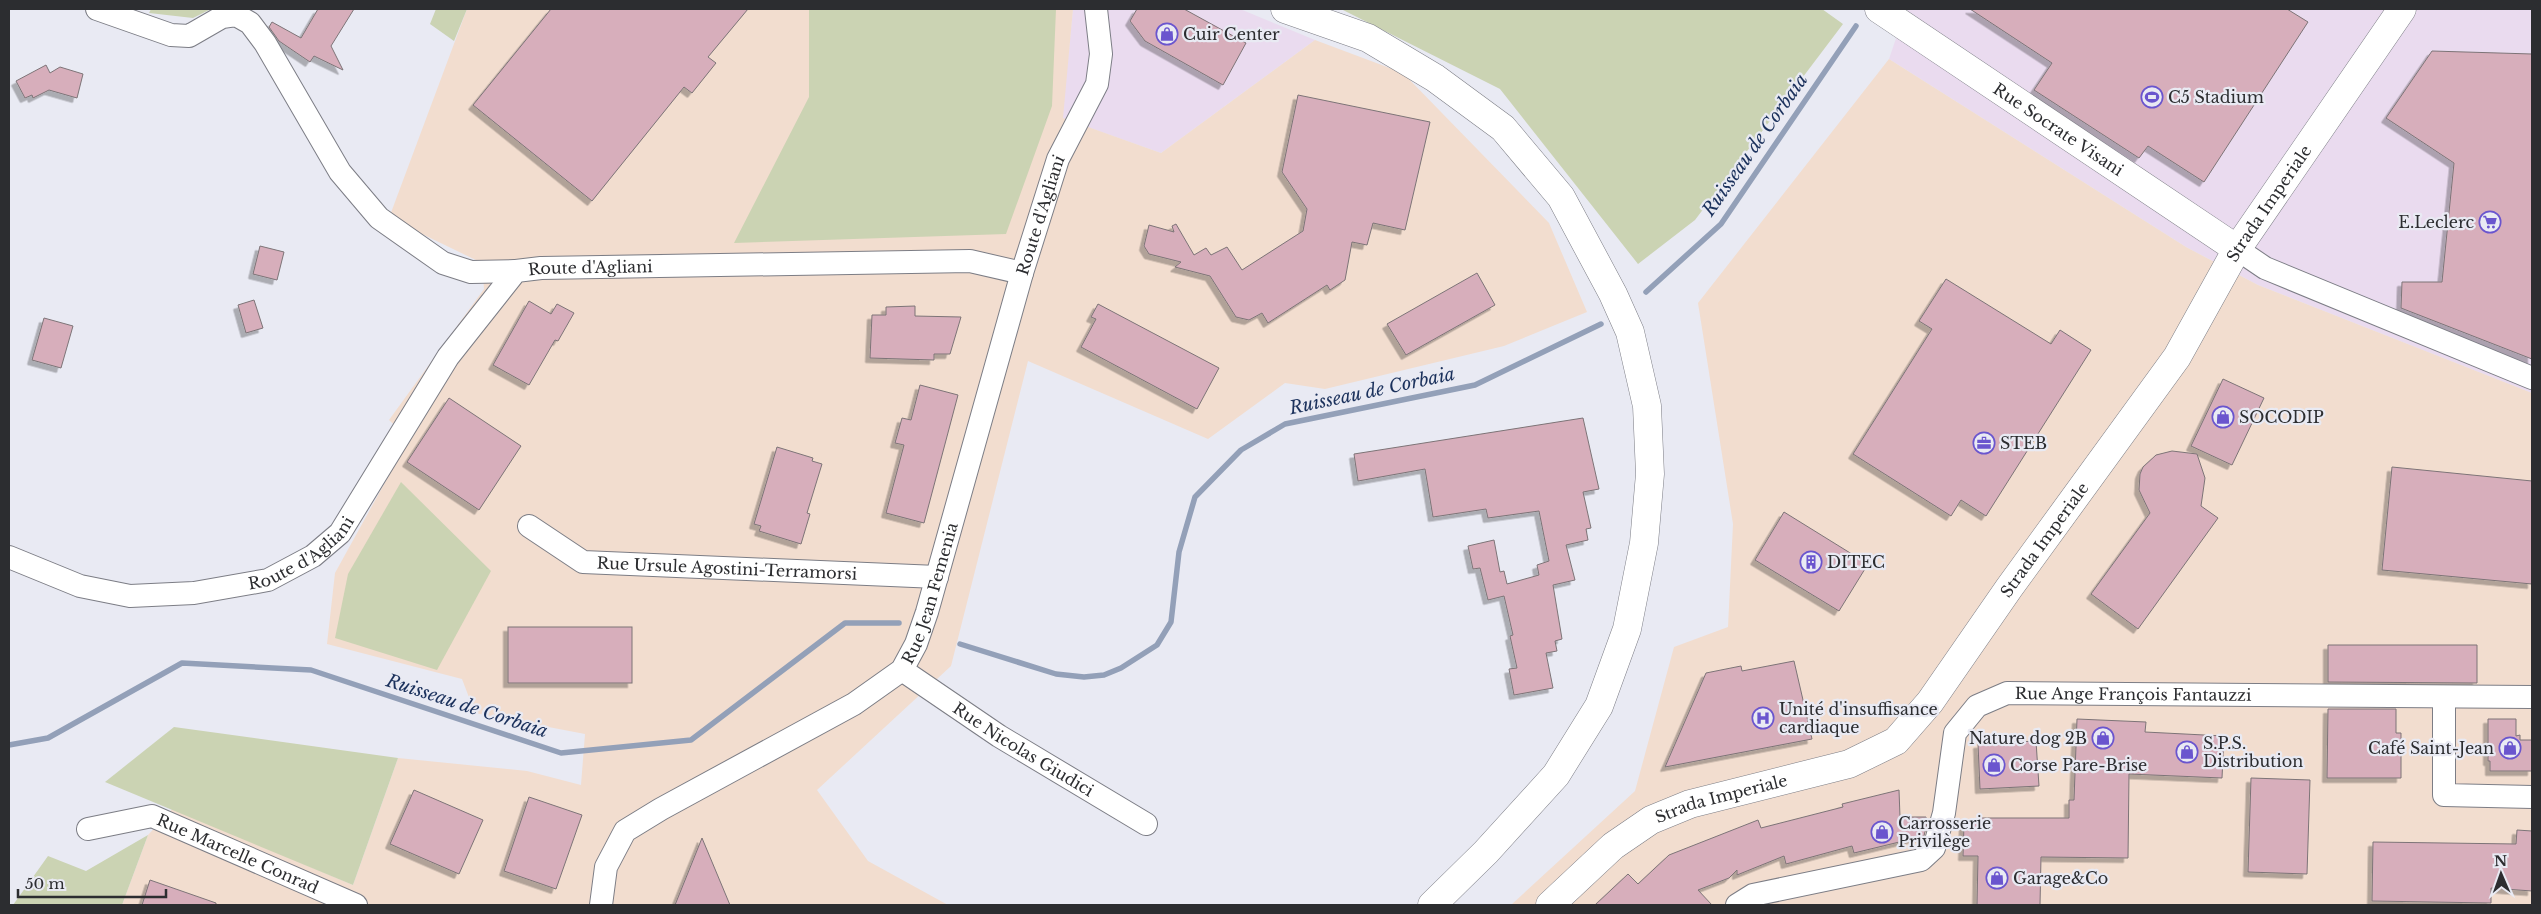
<svg xmlns="http://www.w3.org/2000/svg" width="2541" height="914" font-family="'Libre Baskerville',serif">
<defs>
<filter id="shadow"><feDropShadow dx="-4.5" dy="4.5" stdDeviation="0" flood-color="#0004"/></filter>
</defs>
<rect width="100%" height="100%" fill="#e9eaf3"/>
<g fill="#eadbef">
<path d="M1073,9H1240L1315,40L1161,153L1062,118Z"/>
<path d="M1909,9H2532V393L2258,285L2186,247L1889,59L1903,18Z"/>
</g>
<g fill="#f2ddcf">
<path d="M467,9H1073L1063,118L1161,153L1315,40L1403,73L1549,223L1587,312L1504,346L1325,389L1285,383L1208,439L1028,361L951,666L817,790L868,861L948,905H122L148,835L173,808L353,885L398,758L527,771L581,785L585,734L475,713L462,679L327,644L335,573L409,439L389,420L484,289L482,263L389,218Z"/>
<path d="M1889,59L2186,247L2258,285L2532,393V905H1511L1635,791L1674,647L1728,627L1733,524L1698,303Z"/>
</g>
<g fill="#cbd3b3">
<path d="M151,9H211L193,18L149,13Z"/>
<path d="M436,9H467L454,41L430,24Z"/>
<path d="M809,9H1056L1052,106L1006,234L734,243L809,97Z"/>
<path d="M1341,9H1822L1843,24L1695,220L1638,264L1500,89Z"/>
<path d="M401,482L491,571L437,670L335,638L348,574Z"/>
<path d="M174,727L398,758L353,885L105,782Z"/>
<path d="M148,835L122,905H13L48,856L86,871Z"/>
</g>
<g fill="none" stroke-linecap="round" stroke-linejoin="round">
<g stroke="#93a0b8" stroke-width="5.5">
<path d="M1646,292L1721,224L1856,26"/>
<path d="M960,644L1056,674L1084,677L1104,675L1121,668L1157,645L1171,622L1179,552L1195,497L1241,450L1285,424L1475,385L1601,324"/>
<path d="M9,745L48,738L182,663L311,670L561,753L691,740L845,623H899"/>
</g>
</g>
<g fill="#d7aebb" stroke="#7d7477" filter="url(#shadow)">
<path d="M318,9H354L331,46L343,70L314,56L310,62L279,41L269,27L272,22L301,38Z"/>
<path d="M551,9H748L708,57L716,63L692,93L684,87L592,201L473,105Z"/>
<path d="M1137,9H1184L1246,43L1223,85L1145,41L1130,21Z"/>
<path d="M1970,9H2287L2308,22L2204,182L2148,146L2139,158L2034,90L2052,63Z"/>
<path d="M2432,51L2532,54V359L2401,308L2402,282H2442L2454,163L2386,118Z"/>
<path d="M46,65L50,73L60,67L83,74L77,98L49,90L33,98L32,95L25,98L16,81Z"/>
<path d="M1298,95L1430,122L1405,230L1373,223L1367,245L1352,242L1345,280L1330,290L1327,285L1268,323L1262,313L1249,320L1236,317L1210,276L1175,267L1181,262L1149,254L1144,246L1149,225L1174,232L1172,226L1176,224L1194,255L1206,248L1211,255L1227,247L1242,270L1303,231L1307,209L1282,172Z"/>
<path d="M260,246L284,252L277,280L253,274Z"/>
<path d="M1477,273L1495,305L1406,355L1387,324Z"/>
<path d="M1946,279L2051,344L2060,330L2091,350L1986,516L1961,500L1951,516L1853,454L1932,329L1919,321Z"/>
<path d="M254,300L263,328L246,333L238,305Z"/>
<path d="M529,301L551,314L557,304L574,313L558,341L555,340L529,385L493,365Z"/>
<path d="M1098,304L1219,368L1197,409L1081,347L1096,319L1091,317Z"/>
<path d="M915,306V316L961,317L950,354H934V360L870,358L872,315H886V307Z"/>
<path d="M44,318L73,326L61,368L32,360Z"/>
<path d="M2223,379L2264,398L2232,465L2191,446Z"/>
<path d="M920,385L958,395L924,523L886,513L904,445L895,443L902,418L911,420Z"/>
<path d="M449,398L521,446L479,510L407,462Z"/>
<path d="M1583,418L1599,489L1583,492L1591,528L1586,529L1588,540L1566,545L1575,580L1553,585L1562,639L1555,641L1557,651L1546,653L1553,688L1514,695L1509,669L1517,668L1510,636L1513,635L1504,596L1488,600L1480,568L1473,569L1468,546L1494,540L1500,572L1504,571L1507,584L1539,575L1537,565L1549,561L1539,511L1488,518L1486,509L1433,517L1425,469L1358,481L1354,454Z"/>
<path d="M777,447L813,458L812,461L822,464L807,513L810,514L801,544L759,531L761,526L754,524Z"/>
<path d="M2172,451L2197,454L2205,478L2201,506L2218,518L2138,629L2091,594L2150,513L2139,490L2140,474L2143,467L2156,455Z"/>
<path d="M2392,467L2532,481V584L2382,570Z"/>
<path d="M1784,512L1868,564L1839,611L1755,560Z"/>
<rect x="508" y="627" width="124" height="56"/>
<path d="M2328,645H2477V683L2328,682Z"/>
<path d="M1794,661L1812,739L1665,767L1706,673L1741,666L1742,671Z"/>
<path d="M2328,709H2396V733H2401V778H2327Z"/>
<path d="M2077,719L2146,722L2145,732L2224,736L2222,778L2129,774L2128,858L2041,857L2040,905H1977L1978,856H1963L1964,823H1978V818H2069V800H2074Z"/>
<path d="M2488,719H2516V736L2520,735V740H2532V771H2490V761H2488Z"/>
<path d="M2036,741L2039,786L1980,789L1978,744Z"/>
<path d="M2251,778L2310,780L2307,874L2248,872Z"/>
<path d="M414,790L483,820L459,874L390,844Z"/>
<path d="M1899,790L1900,817H1926L1927,823L1924,836L1854,853L1852,846L1786,864L1784,856L1737,875V870L1729,878L1698,890L1712,905H1595L1628,874L1638,884L1669,855L1758,820L1761,828L1843,807L1842,804Z"/>
<path d="M529,797L582,815L556,889L504,871Z"/>
<path d="M2517,830L2532,831V891L2491,888V903L2372,901L2373,842L2516,844Z"/>
<path d="M702,838L730,905H675Z"/>
<path d="M150,880L216,903V905H142Z"/>
</g>
<g fill="none" stroke-linecap="round" stroke-linejoin="round">
<g stroke="#7c7d85" stroke-width="24">
<g id="street">
<path d="M97,9L171,35L189,36L222,17L236,15L250,23L265,43L340,172L379,218L443,263L471,272L516,271"/>
<path d="M2237,249L2265,268L2532,378"/>
<path id="s1" d="M529,526L583,562L937,577"/>
<path id="s2" d="M9,557L80,586L130,596L194,593L268,580L313,556L340,533L448,357L516,271L541,268L970,261L1022,273"/>
<path id="s3" d="M902,670L999,736L1146,824"/>
<path d="M2444,697V795L2532,797"/>
<path id="s4" d="M88,829L152,816L356,905"/>
<path id="s5" d="M601,905L606,867L625,831L661,809L854,704L902,670L916,644L927,612L1022,273L1058,159L1097,84L1101,54L1096,9"/>
<path id="s6" d="M1737,905L1753,895L1921,860L1934,848L1944,813L1955,733L1977,706L2007,693L2532,697"/>
</g>
</g>
<g stroke="#7c7d85" stroke-width="29">
<g id="secondary">
<path d="M1285,9L1368,38L1435,78L1503,128L1561,197L1613,294L1630,332L1647,406L1650,474L1644,543L1627,629L1599,706L1556,775L1486,852L1432,905"/>
<path id="s7" d="M1879,9L2237,249"/>
<path id="s8" d="M1550,905L1613,846L1651,820L1690,804L1849,764L1896,741L1930,702L2009,588L2177,357L2237,249L2402,9"/>
</g>
</g>
<use href="#street" stroke="#fff" stroke-width="22"/>
<use href="#secondary" stroke="#fff" stroke-width="28"/>
</g>
<defs>
<g id="shop-ring" transform="scale(1.125)"><circle r="9.5" fill="#e9eaf3" stroke="#6a55ce" stroke-width="1.5"/><path d="M-5-2.5h2.3a2.7 3.5 0 0 1 5.4 0H5L5.5 6h-11ZM-1.5-2.5h3a1.5 2.3 0 0 0-3 0Z" fill="#6a55ce"/></g>
<g id="stadium-ring" transform="scale(1.125)"><circle r="9.5" fill="#e9eaf3" stroke="#6a55ce" stroke-width="1.5"/><path d="M0-5a6.5 5 0 1 0 0 10a6.5 5 0 1 0 0-10ZM-3.5-1.8h7v3.6h-7Z" fill="#6a55ce"/></g>
<g id="supermarket-ring" transform="scale(1.125)"><circle r="9.5" fill="#e9eaf3" stroke="#6a55ce" stroke-width="1.5"/><path d="M-6-5.5h2.5l.6 2H6L4.5 2H-2.5L-4.4-4H-6ZM-1.5 3.2a1.3 1.3 0 1 0 .1 0ZM3 3.2a1.3 1.3 0 1 0 .1 0Z" fill="#6a55ce"/></g>
<g id="office-ring" transform="scale(1.125)"><circle r="9.5" fill="#e9eaf3" stroke="#6a55ce" stroke-width="1.5"/><path d="M-6-3h4V-5.5h4V-3h4V5H-6ZM-1-4.5V-3h2v-1.5ZM-6 0V1H6V0Z" fill="#6a55ce"/></g>
<g id="building-ring" transform="scale(1.125)"><circle r="9.5" fill="#e9eaf3" stroke="#6a55ce" stroke-width="1.5"/><path d="M-4-6H4V6H1V3H-1V6H-4ZM-2.5-4.3h1.7v1.8h-1.7ZM.8-4.3h1.7v1.8H.8ZM-2.5-1h1.7V.8h-1.7ZM.8-1h1.7V.8H.8Z" fill="#6a55ce"/></g>
<g id="hospital-ring" transform="scale(1.125)"><circle r="9.5" fill="#e9eaf3" stroke="#6a55ce" stroke-width="1.5"/><path d="M-5-5h3v3.5h4V-5h3V5h-3V1.5h-4V5h-3Z" fill="#6a55ce"/></g>
</defs>
<g fill-rule="evenodd">
<use href="#shop-ring" x="1167" y="34"/>
<use href="#stadium-ring" x="2152" y="97"/>
<use href="#supermarket-ring" x="2490" y="222"/>
<use href="#shop-ring" x="2223" y="417"/>
<use href="#office-ring" x="1984" y="443"/>
<use href="#building-ring" x="1811" y="562"/>
<use href="#hospital-ring" x="1763" y="718"/>
<use href="#shop-ring" x="2103" y="738"/>
<use href="#shop-ring" x="2510" y="748"/>
<use href="#shop-ring" x="2187" y="752"/>
<use href="#shop-ring" x="1994" y="765"/>
<use href="#shop-ring" x="1882" y="832"/>
<use href="#shop-ring" x="1997" y="878"/>
</g>
<g text-anchor="middle" stroke-width="4.5" stroke-linejoin="round" paint-order="stroke">
<g font-size="16" fill="#2c2d30" stroke="#e9eaf3" text-anchor="start">
<text x="1183" y="40">Cuir Center</text>
<text x="2168" y="103">C5 Stadium</text>
<text x="2474" y="228" text-anchor="end">E.Leclerc</text>
<text x="2239" y="423">SOCODIP</text>
<text x="2000" y="449">STEB</text>
<text x="1827" y="568">DITEC</text>
<text x="1779" y="715">Unité d'insuffisance<tspan x="1779" dy="18">cardiaque</tspan></text>
<text x="2087" y="744" text-anchor="end">Nature dog 2B</text>
<text x="2203" y="749">S.P.S.<tspan x="2203" dy="18">Distribution</tspan></text>
<text x="2494" y="754" text-anchor="end">Café Saint-Jean</text>
<text x="2010" y="771">Corse Pare-Brise</text>
<text x="1898" y="829">Carrosserie<tspan x="1898" dy="18">Privilège</tspan></text>
<text x="2013" y="884">Garage&amp;Co</text>
</g>
<g font-size="16" fill="#2c2d30" stroke="#e9eaf3">
<text dy="6" stroke="none"><textPath href="#s7" startOffset="216">Rue Socrate Visani</textPath></text>
<text dy="6" stroke="none"><textPath href="#s8" startOffset="1046">Strada Imperiale</textPath></text>
<text dy="6" stroke="none"><textPath href="#s5" startOffset="876">Route d'Agliani</textPath></text>
<text dy="6" stroke="none"><textPath href="#s2" startOffset="744">Route d'Agliani</textPath></text>
<text dy="6" stroke="none"><textPath href="#s8" startOffset="641">Strada Imperiale</textPath></text>
<text dy="6" stroke="none"><textPath href="#s2" startOffset="309">Route d'Agliani</textPath></text>
<text dy="6" stroke="none"><textPath href="#s1" startOffset="209">Rue Ursule Agostini-Terramorsi</textPath></text>
<text dy="6" stroke="none"><textPath href="#s5" startOffset="482">Rue Jean Femenia</textPath></text>
<text dy="6" stroke="none"><textPath href="#s6" startOffset="519">Rue Ange François Fantauzzi</textPath></text>
<text dy="6" stroke="none"><textPath href="#s3" startOffset="145">Rue Nicolas Giudici</textPath></text>
<text dy="6" stroke="none"><textPath href="#s8" startOffset="206">Strada Imperiale</textPath></text>
<text dy="6" stroke="none"><textPath href="#s4" startOffset="159">Rue Marcelle Conrad</textPath></text>
</g>
<g font-size="18" font-style="italic" fill="#1b315c" stroke="#e9eaf3">
<text transform="translate(1755 145) rotate(-55)" y="6">Ruisseau de Corbaia</text>
<text transform="translate(1372 391) rotate(-12)" y="6">Ruisseau de Corbaia</text>
<text transform="translate(467 706) rotate(18)" y="6">Ruisseau de Corbaia</text>
</g>
</g>
<rect width="2541" height="914" fill="none" stroke="#2c2d30" stroke-width="20"/>
<g transform="translate(2501 874) rotate(358)" stroke="#e9eaf3" stroke-width="4" paint-order="stroke">
<path d="M0-4L9 19L0 12L-9 19Z" fill="#2c2d30"/>
<text y="-8" font-size="14" font-weight="bold" text-anchor="middle" fill="#2c2d30">N</text>
</g>
<path d="M18 889v8h148v-8" fill="none" stroke="#2c2d30" stroke-width="2.5"/>
<text x="25" y="889" font-size="15" fill="#2c2d30" stroke="#e9eaf3" stroke-width="4" paint-order="stroke">50 m</text>
</svg>
